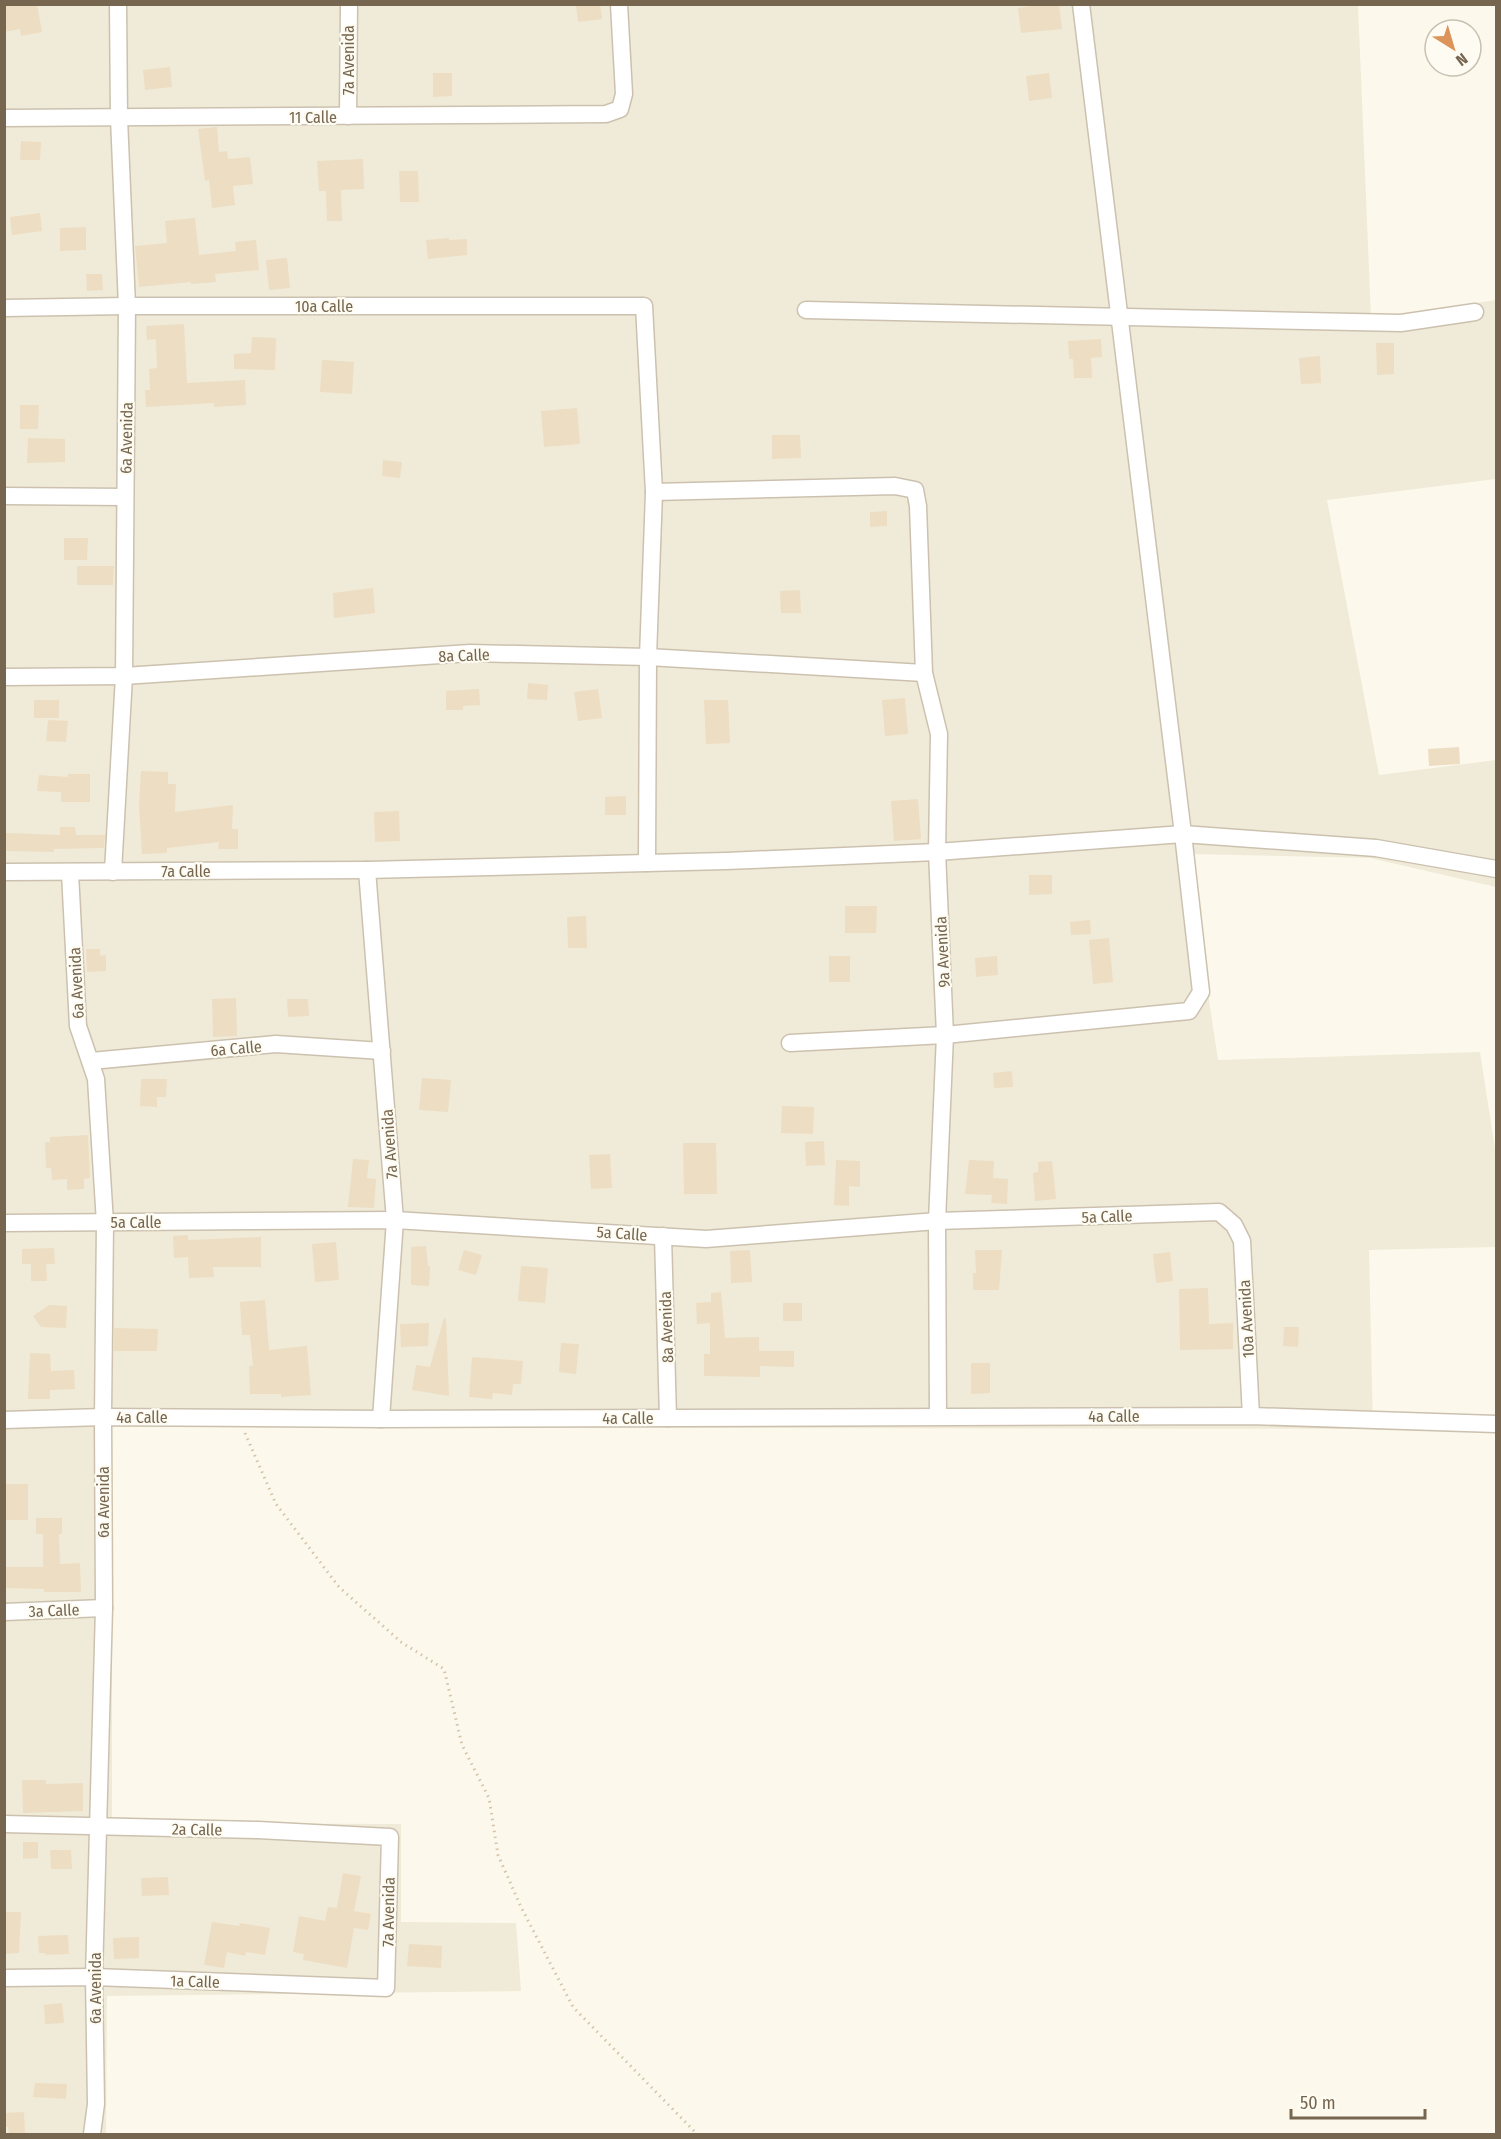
<svg xmlns="http://www.w3.org/2000/svg" width="1501" height="2139" font-family="'Fira Sans Condensed',sans-serif">
<rect width="100%" height="100%" fill="#fcf9ec"/>
<path fill="#f0ebd8" d="M5,5H1358L1371,318L1496,300V479L1327,500L1379,775L1496,760V887L1370,858L1187,854L1218,1060L1480,1052L1496,1155V1247L1369,1250L1373,1429L112,1427V1823L401,1824V1922L516,1923L521,1991L107,1996L106,2134H5Z"/>
<g fill="#edddc3">
<path d="M4,4H37L42,32L21,36L20,29L4,32Z"/>
<path d="M584,4H600L602,19L578,22L576,6Z"/>
<path d="M1045,4H1059L1062,29L1021,33L1018,8Z"/>
<path d="M170,67L172,87L145,90L143,70Z"/>
<path d="M433,73H452V96L433,97Z"/>
<path d="M1049,73L1052,98L1029,101L1026,76Z"/>
<path d="M217,127L219,152L227,151L228,159L250,157L253,184L233,186L235,205L212,208L209,180L205,181L198,129Z"/>
<path d="M21,141L41,142L40,160H20Z"/>
<path d="M363,159L364,189L341,190L342,221H327L326,191H319L317,161Z"/>
<path d="M399,171H418L419,202H400Z"/>
<path d="M40,213L42,231L12,235L10,217Z"/>
<path d="M195,218L199,255L236,251L235,242L256,240L259,270L215,274L216,282L191,284V282L139,287L135,246L167,243L165,221Z"/>
<path d="M86,227V250L60,251V228Z"/>
<path d="M449,238V240L467,239V255L428,259L426,240Z"/>
<path d="M287,258L290,288L269,290L266,260Z"/>
<path d="M86,274H102L103,290L87,291Z"/>
<path d="M184,324L187,383L245,380L246,405L214,407V403L146,407L145,390H150L149,369L157,368L156,339L147,340L146,326Z"/>
<path d="M252,337L276,338L275,370L234,369V354L251,353Z"/>
<path d="M1101,339L1102,357L1091,358L1092,378H1074L1073,359H1069L1068,341Z"/>
<path d="M1376,343H1394V374L1377,375Z"/>
<path d="M1320,356L1321,383L1301,384L1299,358Z"/>
<path d="M322,360L354,362L352,394L320,392Z"/>
<path d="M20,405H39L38,429H20Z"/>
<path d="M577,408L580,444L544,447L541,411Z"/>
<path d="M772,435H800L801,458L772,459Z"/>
<path d="M28,438L65,439V462L27,463Z"/>
<path d="M383,460L402,462L400,478L382,476Z"/>
<path d="M887,511V526L870,527V512Z"/>
<path d="M64,538H88L87,560H64Z"/>
<path d="M77,566H114L113,585H77Z"/>
<path d="M373,588L375,613L334,618L333,593Z"/>
<path d="M800,590L801,613H781L780,591Z"/>
<path d="M528,683L548,685L547,700L527,699Z"/>
<path d="M479,689L480,705L463,706V710H446V691Z"/>
<path d="M598,689L602,718L578,721L574,692Z"/>
<path d="M905,698L908,734L885,736L882,700Z"/>
<rect x="34" y="700" width="25" height="18"/>
<path d="M704,700H728L730,743L706,744Z"/>
<path d="M48,720L68,721L66,742L46,741Z"/>
<path d="M1459,747L1460,764L1429,766L1428,749Z"/>
<path d="M141,771L168,772V784H176L175,812L233,805L232,829H238V849H218L219,842L167,848V853L142,854L139,806Z"/>
<path d="M68,774H90V802H61V792L37,791L39,775L68,777Z"/>
<path d="M626,796V815H605V797Z"/>
<path d="M918,799L921,839L894,841L891,801Z"/>
<path d="M399,811L400,841L375,842L374,812Z"/>
<path d="M60,827H75L76,835H105L104,848L54,849V852L6,851V833L60,835Z"/>
<path d="M1029,875H1052V894L1029,895Z"/>
<path d="M845,906H877L876,933H845Z"/>
<path d="M586,916L587,948H568L567,917Z"/>
<path d="M1090,920L1091,934L1071,935L1070,922Z"/>
<path d="M1109,938L1113,982L1093,984L1089,940Z"/>
<path d="M86,949H100V956L106,955V971L87,972Z"/>
<rect x="829" y="956" width="21" height="26"/>
<path d="M997,956L998,975L976,977L975,958Z"/>
<path d="M236,998L237,1036L213,1037L212,999Z"/>
<path d="M287,999H308L309,1016L288,1017Z"/>
<path d="M1012,1071L1013,1087L994,1088L993,1073Z"/>
<path d="M422,1078L451,1080L448,1112L419,1110Z"/>
<path d="M141,1079H167L166,1097H157V1107L140,1106Z"/>
<path d="M782,1106L814,1107L813,1134L781,1133Z"/>
<path d="M88,1135L90,1178L84,1179V1189L67,1190V1179L52,1180L51,1168H46L45,1142H50V1137Z"/>
<path d="M824,1141L825,1165L806,1166L805,1142Z"/>
<path d="M683,1143H716L717,1194H684Z"/>
<path d="M610,1154L612,1188L591,1189L589,1155Z"/>
<path d="M353,1159L369,1160L367,1178L376,1179L374,1208L348,1207Z"/>
<path d="M836,1160L860,1161V1187L849,1186V1206L834,1205Z"/>
<path d="M969,1160L994,1161L993,1178L1008,1179L1007,1204L991,1203L992,1195L965,1194Z"/>
<path d="M1052,1161L1056,1199L1035,1201L1033,1173L1038,1172V1162Z"/>
<path d="M188,1235V1240L261,1237V1267H213L214,1277L189,1278L188,1257L174,1258L173,1236Z"/>
<path d="M336,1242L339,1280L315,1282L312,1244Z"/>
<path d="M426,1246L428,1266H430L429,1286L411,1285V1247Z"/>
<path d="M54,1248L55,1264H46L47,1281H31V1264H22V1249Z"/>
<path d="M464,1250L482,1255L476,1275L458,1270Z"/>
<path d="M750,1250L752,1282L731,1283L730,1251Z"/>
<path d="M975,1250H1002L999,1290H973V1273H976Z"/>
<path d="M1170,1252L1173,1281L1156,1283L1153,1254Z"/>
<path d="M521,1266L548,1268L545,1303L518,1301Z"/>
<path d="M1208,1288L1209,1324L1233,1323V1349L1180,1350L1179,1289Z"/>
<path d="M721,1292L725,1338L759,1337V1351H794V1367L760,1366V1377L704,1376V1354H710V1323L697,1324L696,1303L711,1302V1293Z"/>
<path d="M265,1300L269,1350L307,1346L311,1395L281,1397V1394H250L249,1366H253L250,1335H242L240,1302Z"/>
<rect x="783" y="1303" width="19" height="18"/>
<path d="M49,1305L67,1306L66,1328L41,1327L33,1316Z"/>
<path d="M444,1318L446,1319L449,1396L412,1390L416,1365L430,1367Z"/>
<path d="M429,1323L428,1346L401,1347L400,1324Z"/>
<path d="M1284,1327H1299L1298,1347L1283,1346Z"/>
<path d="M114,1328L158,1329L157,1351H114Z"/>
<path d="M561,1343L579,1344L576,1374L559,1372Z"/>
<path d="M30,1353L50,1354L51,1371L74,1370L75,1389L50,1390V1399H28Z"/>
<path d="M472,1357L523,1361L521,1384H513L512,1395L493,1393L492,1399L469,1397Z"/>
<path d="M971,1363H990V1393L971,1394Z"/>
<rect x="4" y="1484" width="24" height="36"/>
<path d="M36,1518H62V1534H59L60,1564L80,1563L81,1592H44V1589L4,1588V1567H43V1534H36Z"/>
<path d="M22,1780H46V1784L83,1783V1811L23,1813Z"/>
<path d="M23,1842H38V1858L23,1859Z"/>
<path d="M50,1850H71L72,1869H51Z"/>
<path d="M343,1873L361,1876L354,1911L371,1914L368,1930L354,1928L347,1968L303,1960L304,1954L293,1952L299,1916L325,1921L328,1907L337,1908Z"/>
<path d="M168,1877L169,1895L142,1896L141,1878Z"/>
<path d="M4,1912H21L19,1953L4,1954Z"/>
<path d="M212,1922L239,1926L240,1923L270,1928L265,1955L246,1952L245,1956L227,1952L224,1968L204,1965Z"/>
<path d="M68,1935L69,1954L45,1955V1953H39L38,1936Z"/>
<path d="M139,1937V1958L114,1959L113,1938Z"/>
<path d="M409,1944L442,1946L441,1968L407,1966Z"/>
<path d="M62,2003L64,2023L45,2024L44,2005Z"/>
<path d="M35,2083L67,2084L66,2099L33,2097Z"/>
<path d="M24,2112L25,2134H9L8,2127H4V2113Z"/>
</g>
<g fill="none" stroke-linecap="round" stroke-linejoin="round">
<g stroke="#ccc1af" stroke-width="19">
<g id="minor">
<path d="M348,116L349,4"/>
<path d="M4,118L606,114L620,109L624,94L619,4"/>
<path d="M4,308L127,306H644L654,492L648,657L647,863"/>
<path d="M806,310L1401,323L1475,312"/>
<path d="M654,492L895,486L915,490L918,506L924,673L939,734L937,852L945,1035L937,1221L938,1416"/>
<path d="M4,496L125,497"/>
<path d="M4,677L124,676L470,653L648,657L924,673"/>
<path d="M367,870L395,1220L381,1419"/>
<path d="M4,872L367,870L726,861L937,852L1183,834L1376,848L1496,869"/>
<path d="M113,872L124,676L127,306L119,118L118,4"/>
<path d="M70,873L78,1026L96,1079L105,1223L103,1417L104,1608L94,1977L96,2104L92,2134"/>
<path d="M790,1043L945,1035L1189,1011L1201,992L1183,834L1081,4"/>
<path d="M91,1061L276,1044L382,1051"/>
<path d="M4,1223L395,1220L706,1239L937,1221L1219,1212L1234,1225L1242,1241L1251,1416"/>
<path d="M663,1236L668,1418"/>
<path d="M4,1420L103,1417L381,1419L1251,1416L1496,1424"/>
<path d="M4,1612L104,1608"/>
<path d="M4,1824L258,1830L390,1837L386,1988L94,1977L4,1978"/>
</g>
</g>
<path stroke="#d5c3a8" stroke-width="3" stroke-dasharray="1.5 4.5" stroke-linecap="butt" d="M245,1433L276,1504L339,1587L401,1642L444,1669L462,1745L489,1798L498,1855L521,1907L573,2007L697,2134"/>
<use href="#minor" stroke="#fff" stroke-width="16"/>
</g>
<g text-anchor="middle" stroke-width="4.5" stroke-linejoin="round" paint-order="stroke">
<g font-size="16" fill="#766650" stroke="#fefcf2">
<text transform="translate(348 60) rotate(-90)" y="6">7a Avenida</text>
<text x="313" y="123">11 Calle</text>
<text x="324" y="312">10a Calle</text>
<text transform="translate(126 438) rotate(-89)" y="6">6a Avenida</text>
<text transform="translate(464 655) rotate(-2)" y="6">8a Calle</text>
<text x="186" y="877">7a Calle</text>
<text transform="translate(942 952) rotate(-93)" y="6">9a Avenida</text>
<text transform="translate(76 983) rotate(-93)" y="6">6a Avenida</text>
<text transform="translate(236 1048) rotate(-5)" y="6">6a Calle</text>
<text transform="translate(389 1144) rotate(-94)" y="6">7a Avenida</text>
<text transform="translate(1107 1216) rotate(-2)" y="6">5a Calle</text>
<text x="136" y="1228">5a Calle</text>
<text transform="translate(622 1233) rotate(4)" y="6">5a Calle</text>
<text transform="translate(1246 1319) rotate(-93)" y="6">10a Avenida</text>
<text transform="translate(666 1327) rotate(-92)" y="6">8a Avenida</text>
<text x="1114" y="1422">4a Calle</text>
<text x="142" y="1423">4a Calle</text>
<text x="628" y="1424">4a Calle</text>
<text transform="translate(103 1502) rotate(-90)" y="6">6a Avenida</text>
<text transform="translate(54 1610) rotate(-2)" y="6">3a Calle</text>
<text transform="translate(197 1829) rotate(1)" y="6">2a Calle</text>
<text transform="translate(388 1912) rotate(-89)" y="6">7a Avenida</text>
<text transform="translate(195 1981) rotate(2)" y="6">1a Calle</text>
<text transform="translate(95 1988) rotate(-90)" y="6">6a Avenida</text>
</g>
</g>
<rect width="1501" height="2139" fill="none" stroke="#766650" stroke-width="12"/>
<g transform="translate(1453 48) rotate(143)"><circle r="28" fill="#fefcf2" stroke="#c8c0b1" stroke-width="1.5"/>
<path d="M0-4.5L10 22L0 15L-10 22Z" fill="#dc945a"/>
<text y="-9" font-size="16" font-weight="bold" text-anchor="middle" fill="#766650">N</text>
</g>
<path d="M1291 2109v9h134v-9" fill="none" stroke="#766650" stroke-width="3"/>
<text x="1300" y="2109" font-size="18" fill="#766650" stroke="#fefcf2" stroke-width="4.5" paint-order="stroke">50 m</text>
</svg>
